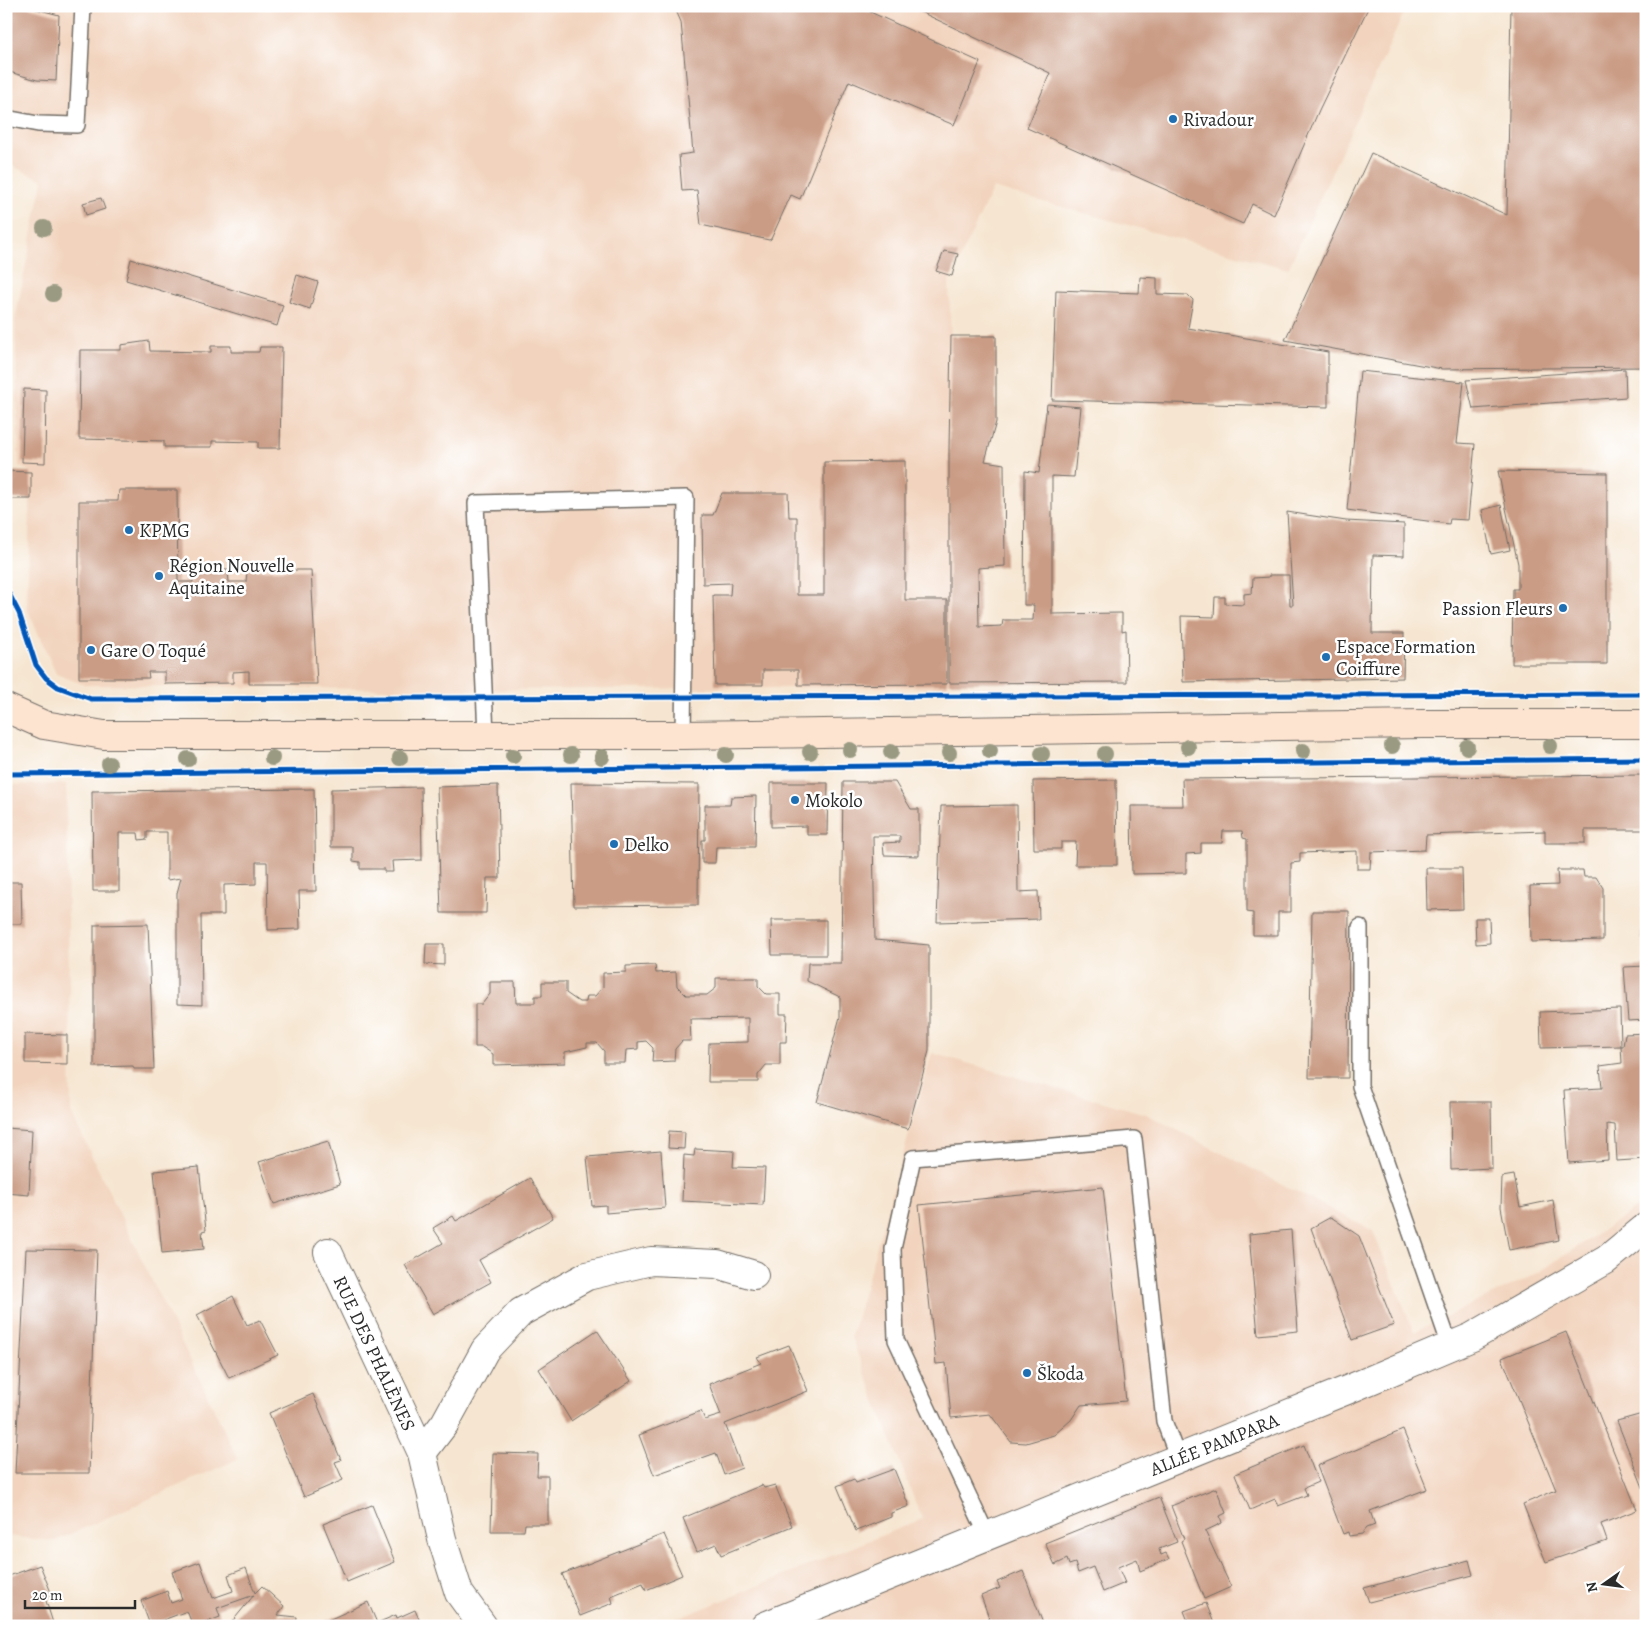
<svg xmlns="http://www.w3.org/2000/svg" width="1652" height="1632" font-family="Alegreya,serif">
<rect width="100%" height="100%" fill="#fff"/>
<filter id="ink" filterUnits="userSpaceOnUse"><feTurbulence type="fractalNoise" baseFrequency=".02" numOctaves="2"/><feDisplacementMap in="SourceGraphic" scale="10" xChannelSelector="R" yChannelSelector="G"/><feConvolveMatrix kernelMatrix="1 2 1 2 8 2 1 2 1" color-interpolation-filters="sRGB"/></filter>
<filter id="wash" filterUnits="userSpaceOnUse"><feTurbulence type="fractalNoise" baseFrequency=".0096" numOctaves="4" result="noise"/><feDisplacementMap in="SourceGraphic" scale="20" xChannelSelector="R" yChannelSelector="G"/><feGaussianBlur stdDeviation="1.12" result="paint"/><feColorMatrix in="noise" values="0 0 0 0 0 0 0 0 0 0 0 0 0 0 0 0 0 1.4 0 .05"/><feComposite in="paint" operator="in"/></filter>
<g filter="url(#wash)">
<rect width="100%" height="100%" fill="#f6e6d1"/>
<g fill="#f2d4be">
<path d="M6,6H1407L1288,269L993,188L949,282L951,336L949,449V683L947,687L462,690L85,685L56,674L27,608L31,472L19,466L15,320L43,180L6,163Z"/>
<path d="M66,784L71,1113L238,1459L55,1541L6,1536V785Z"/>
<path d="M932,1053L1146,1114L1373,1231L1414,1332L1536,1274L1646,1202V1626H660L922,1519L851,1337Z"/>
</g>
<g id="blocks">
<g fill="#ca9c85">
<path d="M6,6H25L59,15L56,81L37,80L6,71Z"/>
<path d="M674,6H857L980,62L954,125L849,81L800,199L791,195L771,239L769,240L701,225L697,190L682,191L679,155L693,153L681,22Z"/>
<path d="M908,6H1369L1319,110L1274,215L1252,204L1243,224L1027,128L1050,73Z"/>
<path d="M1511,6H1636L1646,11V367L1442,369L1285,340L1371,153L1507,215Z"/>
<path d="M101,198L105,209L86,215L83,203Z"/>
<path d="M944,251L958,254L952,276L936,271Z"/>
<path d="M131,259L283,305L277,326L126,280Z"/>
<path d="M297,275L318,282L310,309L289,302Z"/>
<path d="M1140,277L1157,278V294L1188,295L1193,300L1188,328L1328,352V407L1052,400L1056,290L1139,293Z"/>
<path d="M951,336H996V422L985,461L1004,464L1005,566L978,568L979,627L1002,626L1003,620H1033L1034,605H1024L1025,471L1039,473L1047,404L1081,407L1074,477L1052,476V614L1122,613V631L1126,630L1127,682L949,683V449Z"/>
<path d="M149,341L150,351L211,352V346H231V352H259L260,347H282L280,448H258V442L212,441V447H164V441L79,439L80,350H121V345Z"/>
<path d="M1625,369L1626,397L1473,409L1466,380Z"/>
<path d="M1360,371L1464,382L1457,443L1475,444L1468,520L1450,519L1449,524L1347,510Z"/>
<path d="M24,389L46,390L45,463L22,462Z"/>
<path d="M6,438L9,464H6Z"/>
<path d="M905,461V600H947V684L798,685V670H763V685H715L713,595H730L731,583L703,584L702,515H713L722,493H788L789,517H797V595H824V462Z"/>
<path d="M6,471L31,472V499H6Z"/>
<path d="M1498,471L1607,473V664H1512L1513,589H1518V564Z"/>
<path d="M119,490H177L178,582H193V571L228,570L229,582H246L247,570H311L317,684H249V671L233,672V683L165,684V672H148L149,678H79V501H118Z"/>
<path d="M1501,505L1510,550L1491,554L1482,510Z"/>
<path d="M1287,512L1346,521L1404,524V556L1373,555L1372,633H1404L1403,678L1183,682L1181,616L1214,617L1215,597H1225V604L1244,605V594L1252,593L1253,578L1269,577V575H1289L1290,605H1293Z"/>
<path d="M1646,775V830H1585V843H1545V831L1426,835L1425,850L1371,852L1370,869H1357V851L1300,853V862L1291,863V912H1278V935H1253V913L1247,912V839L1243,838L1242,831H1223L1222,843H1201V853L1186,854V873L1132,874L1131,806H1183L1182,779Z"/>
<path d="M1116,780L1117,865H1075L1076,842H1061V849H1034L1033,781Z"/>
<path d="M843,782H895L911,809H919V856L884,855L883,843L900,842V836H873L875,940L929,945V1051L908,1129L817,1102L840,1017V997L807,981L808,963H841Z"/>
<path d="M571,783L699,784L698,905L574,906Z"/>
<path d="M771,783H828L827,835H807V826L771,827Z"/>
<path d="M498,785L500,878H487L486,913H441L437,787Z"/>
<path d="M421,787L422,860L392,861L393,872H384V869H360V862L353,861V847H331V789Z"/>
<path d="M314,789L316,891H299L300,929L268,930L267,862H256V884L224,885V915H201L202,1005L177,1004V893L181,878L167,880V832H147V839L139,840L138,833H119V891H93L92,791Z"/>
<path d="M756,796L755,847H716L715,863H702V840H705V805H730L731,797Z"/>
<path d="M1017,805L1018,892L1038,891L1039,919L937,922L941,806Z"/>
<path d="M1426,868H1462L1463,909L1427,910Z"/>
<path d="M1557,870H1583L1584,877H1596L1603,888V940L1531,942L1530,886L1558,885Z"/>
<path d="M6,882H21L22,924H6Z"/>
<path d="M1642,907H1646V938L1641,939Z"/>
<path d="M1312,911H1349L1348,1078H1309Z"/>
<path d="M1475,918H1489L1490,943L1476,944Z"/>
<path d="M771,920H826V955H772Z"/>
<path d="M148,924L154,1069H134L133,1066L94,1067V925Z"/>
<path d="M426,944H444V965L425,964Z"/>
<path d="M655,965L656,973L676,972L677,986L686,995H707L716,988V978H758V986L766,994H780V1014H787L786,1042H780V1065H766L758,1075V1082H708L709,1043L748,1042V1018L690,1019L691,1041H682L675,1049L674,1061L652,1062L653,1048L646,1041L638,1042V1049L626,1050L625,1063H604V1051L597,1043H587V1047L565,1052V1063L493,1065V1054L482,1047H475V1004H482L490,994V982H515L516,1003H535V996H542V982H566V993L579,1002H586L587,996H595L603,987V973L626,972V966Z"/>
<path d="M1646,966V1020L1628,1021L1624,967Z"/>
<path d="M1620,1009L1621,1046L1541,1048L1540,1012Z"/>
<path d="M1646,1033V1159L1617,1161L1615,1125L1607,1124L1608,1160L1569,1163L1564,1090L1602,1088L1600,1066L1622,1063L1621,1046H1623L1625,1034Z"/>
<path d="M25,1034L67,1035V1064L25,1063Z"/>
<path d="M1450,1102H1491L1492,1168L1451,1170Z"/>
<path d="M6,1128L32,1130L29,1195L6,1193Z"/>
<path d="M669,1131L685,1132L684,1149L668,1148Z"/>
<path d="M328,1141L340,1184L274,1204L259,1162Z"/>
<path d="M695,1149L734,1151L733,1167L765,1168L763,1205L682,1201L684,1155L694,1156Z"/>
<path d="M661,1151L665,1208L606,1213V1205L592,1206L587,1157Z"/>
<path d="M199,1167L206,1230L202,1231L204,1249L162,1253L154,1171Z"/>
<path d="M1514,1175L1520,1207L1553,1200L1559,1240L1509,1250L1501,1207L1502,1177Z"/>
<path d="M530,1178L553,1218L479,1260L491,1282L433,1314L405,1265L443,1243L433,1228L453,1216L456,1221Z"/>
<path d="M1103,1187L1126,1401L1081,1405L1071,1420L1054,1435L1026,1443L1011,1442L990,1414L951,1418L946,1363L936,1364L919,1205Z"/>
<path d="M1331,1217L1359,1236L1394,1325L1352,1340L1311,1228Z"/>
<path d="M1291,1230L1298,1331L1258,1335L1249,1234Z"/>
<path d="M26,1249L97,1250L89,1473H15Z"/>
<path d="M233,1296L247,1325L260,1320L278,1355L229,1378L197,1315Z"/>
<path d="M597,1330L631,1381L571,1421L539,1369Z"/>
<path d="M1566,1332L1637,1510L1601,1524L1607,1541L1546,1562L1523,1504L1556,1490L1502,1358Z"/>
<path d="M789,1345L808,1391L725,1424L742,1468L724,1475L716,1453L654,1475L639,1435L701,1411L705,1420L721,1415L709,1384L761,1363L757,1357Z"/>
<path d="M313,1394L341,1460L335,1462L343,1480L304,1497L269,1413Z"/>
<path d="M1646,1413V1495L1617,1421Z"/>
<path d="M1403,1430L1427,1489L1370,1511L1375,1525L1367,1528L1362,1534L1349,1536L1348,1532L1343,1534L1317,1466Z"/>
<path d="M1304,1445L1318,1482L1304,1488L1307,1495L1278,1506L1275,1499L1250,1510L1235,1474Z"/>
<path d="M493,1453L538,1454L537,1476H548V1524H525L524,1531H491Z"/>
<path d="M894,1469L909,1506L891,1513V1517L856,1531L837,1486L854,1479L856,1483Z"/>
<path d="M762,1485L764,1488L775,1485L792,1526L721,1555L716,1544L697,1552L683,1518Z"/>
<path d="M1216,1488L1226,1513L1220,1516L1222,1523L1205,1531L1231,1587L1204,1599L1181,1541L1184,1539L1171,1506Z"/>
<path d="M1159,1497L1177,1542L1159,1549L1161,1555L1166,1553L1169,1559L1140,1571L1137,1559L1118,1567L1125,1583L1103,1592L1093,1567L1078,1573L1075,1563L1069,1565L1067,1559L1055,1565L1045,1543Z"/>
<path d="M372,1505L395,1562L347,1582L323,1524Z"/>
<path d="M664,1534L682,1575L646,1590L643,1583L611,1596L613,1603L580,1616L562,1574Z"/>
<path d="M1469,1560L1473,1575L1369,1602L1364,1588Z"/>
<path d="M200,1562L213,1598L233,1591L228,1575L246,1568L255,1593L262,1586L284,1606L278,1615L297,1617L296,1626H234L231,1623L254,1595L217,1608L220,1617L196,1626H193L187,1611L150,1625L141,1601L167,1591L171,1603L182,1599L172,1572Z"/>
<path d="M40,1565L52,1595L45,1598L54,1626H7L6,1577Z"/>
<path d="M1023,1571L1044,1626H992L981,1596L1000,1588L997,1582Z"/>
<path d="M368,1602L377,1623L396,1615L397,1618L415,1610L422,1626H325L324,1622Z"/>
<path d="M1206,1603L1215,1626H1190L1184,1611Z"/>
</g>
</g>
</g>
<g filter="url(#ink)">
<use href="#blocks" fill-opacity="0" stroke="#726c65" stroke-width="1"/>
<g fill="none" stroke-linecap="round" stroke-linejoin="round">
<g stroke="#726c65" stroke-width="18">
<g id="lane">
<path d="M6,118L38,124L77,125L83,6"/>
<path d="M486,735L476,503L686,498L683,735"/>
<path d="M1360,927V1086L1450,1346"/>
<path d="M987,1535L896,1340L893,1249L913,1158L1134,1139L1164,1421L1178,1458"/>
</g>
</g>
<g stroke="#726c65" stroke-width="30">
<g id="street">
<path d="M328,1252L422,1453L442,1539L459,1593L483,1626"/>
<path d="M422,1453L445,1423L485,1350L521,1312L587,1276L651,1261L717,1264L754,1275"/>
<path d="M765,1626L1347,1390L1472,1337L1606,1260L1646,1227"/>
</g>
</g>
<g stroke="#726c65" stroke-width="30">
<path id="secondary" d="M6,708L44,725L104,735H683L1423,724H1646"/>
</g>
<use href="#lane" stroke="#fff" stroke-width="15"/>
<use href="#street" stroke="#fff" stroke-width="28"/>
<use href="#secondary" stroke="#fde4d1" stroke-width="28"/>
<g stroke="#fff" stroke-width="8">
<g id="cycleway">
<path d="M6,588L19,613L36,665L46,678L58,687L91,699L1646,694"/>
<path d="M6,774L1646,759"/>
</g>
</g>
<use href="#cycleway" stroke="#0057b8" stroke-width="5"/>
</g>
<g fill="#9a9a82">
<circle cx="44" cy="228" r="8"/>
<circle cx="53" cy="294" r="8"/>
<circle cx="1392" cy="746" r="8"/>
<circle cx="1550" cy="746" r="8"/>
<circle cx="1188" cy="747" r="8"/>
<circle cx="1467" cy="747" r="8"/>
<circle cx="850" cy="750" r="8"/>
<circle cx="990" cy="751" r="8"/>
<circle cx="1303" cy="751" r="8"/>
<circle cx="810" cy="752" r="8"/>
<circle cx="891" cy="752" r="8"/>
<circle cx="949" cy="753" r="8"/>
<circle cx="1042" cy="754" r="8"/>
<circle cx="1105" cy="754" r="8"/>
<circle cx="571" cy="755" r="8"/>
<circle cx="726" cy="755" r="8"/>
<circle cx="513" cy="756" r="8"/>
<circle cx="602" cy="757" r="8"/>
<circle cx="272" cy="758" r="8"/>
<circle cx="400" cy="758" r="8"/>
<circle cx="188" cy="759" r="8"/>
<circle cx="109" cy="764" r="8"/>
</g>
</g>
<g fill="#1f6fb2" stroke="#fff" stroke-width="2">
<circle cx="1173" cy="119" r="5"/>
<circle cx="129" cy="530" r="5"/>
<circle cx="159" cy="576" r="5"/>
<circle cx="1563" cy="608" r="5"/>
<circle cx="91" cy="650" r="5"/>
<circle cx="1326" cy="657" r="5"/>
<circle cx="795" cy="800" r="5"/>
<circle cx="614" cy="844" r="5"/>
<circle cx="1027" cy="1373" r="5"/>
</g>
<g text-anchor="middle" stroke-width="5" stroke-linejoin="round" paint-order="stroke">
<g font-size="19" fill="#2b2b2b" stroke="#fff" text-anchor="start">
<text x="1183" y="126">Rivadour</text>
<text x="139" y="537">KPMG</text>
<text x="169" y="572">Région Nouvelle<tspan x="169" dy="22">Aquitaine</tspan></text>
<text x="1553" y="615" text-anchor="end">Passion Fleurs</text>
<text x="1336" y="653">Espace Formation<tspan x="1336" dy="22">Coiffure</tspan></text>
<text x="101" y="657">Gare O Toqué</text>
<text x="805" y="807">Mokolo</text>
<text x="624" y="851">Delko</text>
<text x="1037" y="1380">Škoda</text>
</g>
<g font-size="19" fill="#2b2b2b" stroke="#fff">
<text transform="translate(375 1353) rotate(65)" y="7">RUE DES PHALÈNES</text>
<text transform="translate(1214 1444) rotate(-22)" y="7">ALLÉE PAMPARA</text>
</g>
</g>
<rect width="1652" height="1632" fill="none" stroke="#fff" stroke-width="25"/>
<g transform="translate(1604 1584) rotate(256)" stroke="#ffffff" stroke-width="4" paint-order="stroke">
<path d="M0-4L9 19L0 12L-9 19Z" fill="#2b2b2b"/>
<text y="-8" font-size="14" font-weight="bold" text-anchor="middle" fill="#2b2b2b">N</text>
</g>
<path d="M25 1600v8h110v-8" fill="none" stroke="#2b2b2b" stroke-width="2.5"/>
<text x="32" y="1600" font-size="15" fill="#2b2b2b" stroke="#ffffff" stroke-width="4" paint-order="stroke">20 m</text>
</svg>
